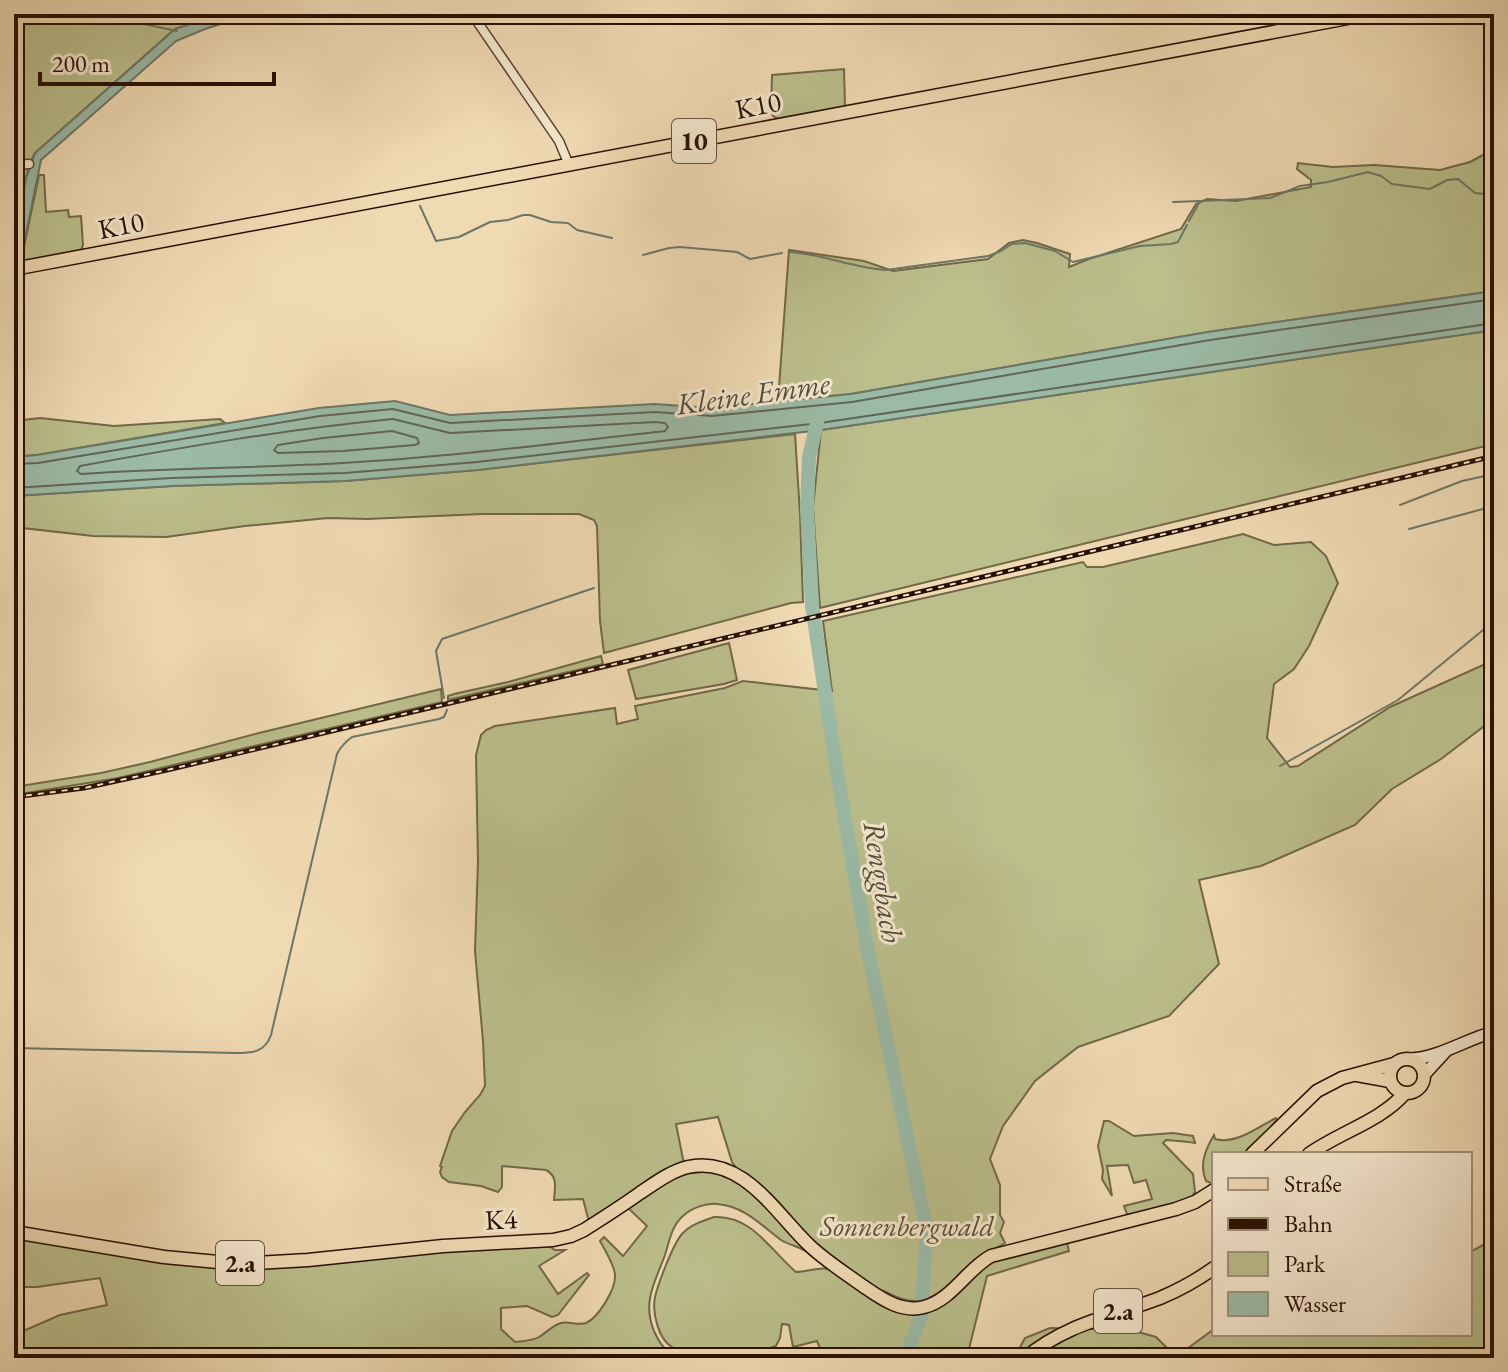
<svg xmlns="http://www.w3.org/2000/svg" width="1508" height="1372" font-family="'EB Garamond',serif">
<rect width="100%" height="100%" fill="#f0dab4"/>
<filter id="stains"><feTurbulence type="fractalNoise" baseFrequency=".0025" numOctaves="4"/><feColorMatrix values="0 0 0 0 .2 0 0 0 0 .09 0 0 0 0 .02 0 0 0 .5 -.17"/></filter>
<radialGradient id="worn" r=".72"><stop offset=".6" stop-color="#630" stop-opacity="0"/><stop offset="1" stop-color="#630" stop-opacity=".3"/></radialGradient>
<g fill="#bbbf8c" stroke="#726748" stroke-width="2">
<path d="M14,14H221L175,29L35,153L31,161L14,163Z"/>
<path d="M844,69L845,107L778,119L773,116L771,111L772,75Z"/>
<path d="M1494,149V291L1208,332L851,394L778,401L789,250L864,261L893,271L988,259L1009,243L1023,240L1037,243L1070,254L1069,267L1089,259L1181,229L1196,204L1207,199L1236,201L1311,187V180L1297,169L1298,163L1333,167L1374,165L1440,170L1470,162Z"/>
<path d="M29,165L14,238V167Z"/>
<path d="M39,175H44L46,212L68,210L69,217L81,216L83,245L81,250L21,261Z"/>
<path d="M1494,330V444L820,608L813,508L821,430Z"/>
<path d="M40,418L114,426L220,419L225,423L37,455L14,457V421Z"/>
<path d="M795,434L800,514L803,602L791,603L604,653L600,621L597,526L594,520L579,514H482L367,519L328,518L245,526L166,537L93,536L14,527V496L172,486L345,481L478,470Z"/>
<path d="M1243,534L1274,545L1311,542L1326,556L1338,583L1309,646L1294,669L1274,684L1267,738L1290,767L1298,766L1390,707L1494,660V722L1487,724L1441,759L1392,789L1355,825L1261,866L1199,880L1219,964L1169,1016L1078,1047L1035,1081L1003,1126L990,1159L1000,1185V1215L1004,1222L1000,1233L1005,1243C996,1249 986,1251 977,1258C958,1271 942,1300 916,1301C897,1301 889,1291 874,1288L830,1258L738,1170L732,1162L718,1117L676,1124L684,1164L589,1222L583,1199L554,1200C555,1188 558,1176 546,1170L502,1166V1187L498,1192L481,1186L449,1182L442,1177L440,1172L442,1167L440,1166L452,1131L465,1112L480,1095L485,1086L483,1041L475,951L478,861L476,755L481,735L486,730L495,726L615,708L617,724L638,719L635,706L725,688L743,681L832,691L823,621L1083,562L1087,567H1103Z"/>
<path d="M729,643L737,680L724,684L636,699L628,670Z"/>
<path d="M601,656L603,664L448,700V696L454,694L508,682Z"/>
<path d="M441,689L442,702L118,778L14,795V787L101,773L150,762L259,733Z"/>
<path d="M1276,1118L1277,1120L1246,1154H1214V1184L1206,1181C1199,1165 1205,1150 1214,1135L1215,1139C1236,1145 1258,1127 1276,1118Z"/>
<path d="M1104,1121H1109L1134,1136L1173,1133L1193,1136L1195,1143C1185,1141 1177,1141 1166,1140L1163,1143L1193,1174L1195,1192L1191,1198L1183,1201L1131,1215L1127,1214L1124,1206L1152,1199L1146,1180L1134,1183L1128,1165L1107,1166L1112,1196L1102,1179L1103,1170L1098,1146Z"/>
<path d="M715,1171L738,1182L760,1199L814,1255L813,1257C803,1246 792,1247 781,1240C761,1225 744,1206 717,1204C706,1203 691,1208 683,1216C672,1225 669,1242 665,1255C655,1282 642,1302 654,1331C660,1344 665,1352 679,1357L781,1354L778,1358H14V1336L16,1334L60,1315L107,1305L100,1278L37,1287H22L20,1273L14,1264V1236L186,1263L549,1246L555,1250H565L539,1266L558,1294L587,1273L589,1275L558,1315L552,1317L527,1306L501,1308V1329L515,1342C523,1341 532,1341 539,1337C546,1333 553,1325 561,1323C569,1321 578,1326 586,1323C598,1318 616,1289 615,1275C615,1268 604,1248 600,1241L604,1237L623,1256L647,1226L628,1208L672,1179L688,1173Z"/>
<path d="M714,1217C752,1215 771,1251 796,1272C806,1272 819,1267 828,1269C836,1271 843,1278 850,1283C874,1302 882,1310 913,1314L986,1264L1003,1257L1067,1243L1069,1251L987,1276L968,1353L973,1358H816L822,1353L817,1341L793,1347L789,1325L782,1324L780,1338L776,1346L770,1348C748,1350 690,1357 672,1347C658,1339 652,1312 655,1297C658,1284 673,1244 682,1234C690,1225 702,1221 714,1217Z"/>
<path d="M1494,1239V1358H1014L1025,1338L1050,1328L1131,1330L1156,1337L1176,1357L1214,1329V1334H1470V1252Z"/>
</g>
<g fill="#9bbba7" stroke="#6d7666" stroke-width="2">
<path d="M221,14H252L205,29L176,41L41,160L14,293V238L26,179L35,153L175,29Z"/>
<path d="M1494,291V330L821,430L478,470L345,481L172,486L14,496V457L37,455L319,408L395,401L450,415L655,404L711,408L851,394L1208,332Z"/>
</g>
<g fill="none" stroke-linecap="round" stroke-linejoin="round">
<g stroke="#626556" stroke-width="2">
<path d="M393,419L450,433L655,422L665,423L668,427L665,431C558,443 451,457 343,463C256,468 169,468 81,474L77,471L80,466C184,447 288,429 393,419Z"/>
<path d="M392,431L417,438L419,443L415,445L343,451L278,453L274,450L278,445L323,438Z"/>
<path d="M14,464L38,463L320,416L393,409L450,423L655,412L712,416L852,402L1210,340L1494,299"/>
<path d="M14,488L171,478L345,473L477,462L820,423L1494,323"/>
</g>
<g stroke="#6d7666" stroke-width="2">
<path d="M96,14L177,31"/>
<path d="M1173,202L1200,201"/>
<path d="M420,206L436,241L459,237L490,222L508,220L523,215H530L551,222L568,223L577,230L612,238"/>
<path d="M1189,221L1200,201L1270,198L1300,186L1328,182L1368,172L1381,176L1392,184L1430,189L1447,180L1458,179L1475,193L1494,195"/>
<path d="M790,252C823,254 853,268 886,270L988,256L1001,251L1012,244L1025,243L1055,251L1073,262L1140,246L1171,244L1178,242L1187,225"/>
<path d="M643,255L669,248L680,247L737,252L750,259L782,253"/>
<path d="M1400,505L1462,481L1494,474"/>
<path d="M1409,529L1494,506"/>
<path d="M444,698L436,651L442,639L594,588"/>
<path d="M1280,766L1398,700L1494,621"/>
<path d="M14,1048L236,1053C253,1053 265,1052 271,1035L337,754C341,746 345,742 352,737L439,719L444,717L447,710"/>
</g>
<path stroke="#9bbba7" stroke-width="14" d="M819,414L809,457L807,509L812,606L837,772L866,942L927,1231L921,1316L905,1358"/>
<g stroke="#5a4230" stroke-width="11">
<g id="minor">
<path d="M472,14L559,141L569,165"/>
<path d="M14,165L29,164"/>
</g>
</g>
<g stroke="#280f04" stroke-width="14">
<g id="secondary">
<path d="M1411,1059C1441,1057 1466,1039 1494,1032"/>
<path d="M1424,1075L1446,1051"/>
</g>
</g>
<g stroke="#280f04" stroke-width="15">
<g id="primary">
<path d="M14,269L1369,14"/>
<circle cx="1407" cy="1076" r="17"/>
<path d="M1357,1075L1390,1081"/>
<path d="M1252,1154L1317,1091L1342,1078L1394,1064"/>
<path d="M1309,1154C1340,1132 1381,1121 1405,1093"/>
<path d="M14,1232L164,1257L218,1262L256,1263L308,1260L443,1246L553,1240L571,1236L584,1230C603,1218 622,1206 640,1193C655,1183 671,1171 688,1167C743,1155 776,1214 810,1246C826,1261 845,1273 863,1286C882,1299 901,1313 924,1307C952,1300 967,1269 991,1256L1176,1209L1195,1202L1214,1190"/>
<path d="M1025,1358C1068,1323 1110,1317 1160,1298C1179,1290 1197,1280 1214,1268"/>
</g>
</g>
<use href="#minor" stroke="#f5e7ce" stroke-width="8"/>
<use href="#secondary" stroke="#f5e7ce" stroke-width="11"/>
<use href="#primary" stroke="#f0dab4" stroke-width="12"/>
<g stroke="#280f04" stroke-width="5">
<path id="rail" d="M14,797L84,788L167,770L1494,456"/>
</g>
<use href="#rail" stroke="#f5e7ce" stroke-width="2" stroke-dasharray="6" stroke-linecap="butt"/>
</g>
<g text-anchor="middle" stroke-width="6" stroke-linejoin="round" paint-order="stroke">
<g fill="#f5e7ce" stroke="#665041" stroke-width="2">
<rect x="672" y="119" width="44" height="44" rx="6"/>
<rect x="216" y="1241" width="48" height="44" rx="6"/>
<rect x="1094" y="1289" width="48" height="44" rx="6"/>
</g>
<g font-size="26" font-weight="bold" fill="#280f04">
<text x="694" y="150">10</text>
<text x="240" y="1272">2.a</text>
<text x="1118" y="1320">2.a</text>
</g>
<g font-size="28" fill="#280f04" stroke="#f5e7ce">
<text transform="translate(758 105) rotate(-11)" y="10">K10</text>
<text transform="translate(121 225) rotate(-11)" y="10">K10</text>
<text transform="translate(501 1219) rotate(-3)" y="10">K4</text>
</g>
<g font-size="28" font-style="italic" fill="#5b4d34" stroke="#f5e7ce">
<text x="907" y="1236">Sonnenbergwald</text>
</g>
<g font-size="30" font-style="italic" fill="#504b3d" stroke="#f5e7ce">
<text transform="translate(753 394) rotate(-8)" y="10">Kleine Emme</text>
<text transform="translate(883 882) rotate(81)" y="10">Renggbach</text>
</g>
</g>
<rect width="1508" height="1372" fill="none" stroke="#f0dab4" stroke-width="48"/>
<rect x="16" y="16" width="1476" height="1340" fill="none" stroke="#280f04" stroke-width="4"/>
<rect x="24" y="24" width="1460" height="1324" fill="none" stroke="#280f04" stroke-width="2"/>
<rect x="1212" y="1152" width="260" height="184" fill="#f5e7ce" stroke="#a3917d" stroke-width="2"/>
<rect x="1228" y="1178" width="40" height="12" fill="#f0dab4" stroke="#a3917d" stroke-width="2"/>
<text x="1284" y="1192" font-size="24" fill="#280f04">Straße</text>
<rect x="1228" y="1218" width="40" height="12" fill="#280f04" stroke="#a3917d" stroke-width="2"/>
<text x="1284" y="1232" font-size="24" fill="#280f04">Bahn</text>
<rect x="1228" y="1252" width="40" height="24" fill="#bbbf8c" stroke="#a3917d" stroke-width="2"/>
<text x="1284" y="1272" font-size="24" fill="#280f04">Park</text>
<rect x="1228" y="1292" width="40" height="24" fill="#9bbba7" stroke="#a3917d" stroke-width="2"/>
<text x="1284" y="1312" font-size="24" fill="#280f04">Wasser</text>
<path d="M40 72v12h234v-12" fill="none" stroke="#280f04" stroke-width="4"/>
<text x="52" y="72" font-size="24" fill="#280f04" stroke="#f5e7ce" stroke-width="6" paint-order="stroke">200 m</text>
<rect width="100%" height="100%" filter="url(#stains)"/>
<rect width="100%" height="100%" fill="url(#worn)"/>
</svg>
